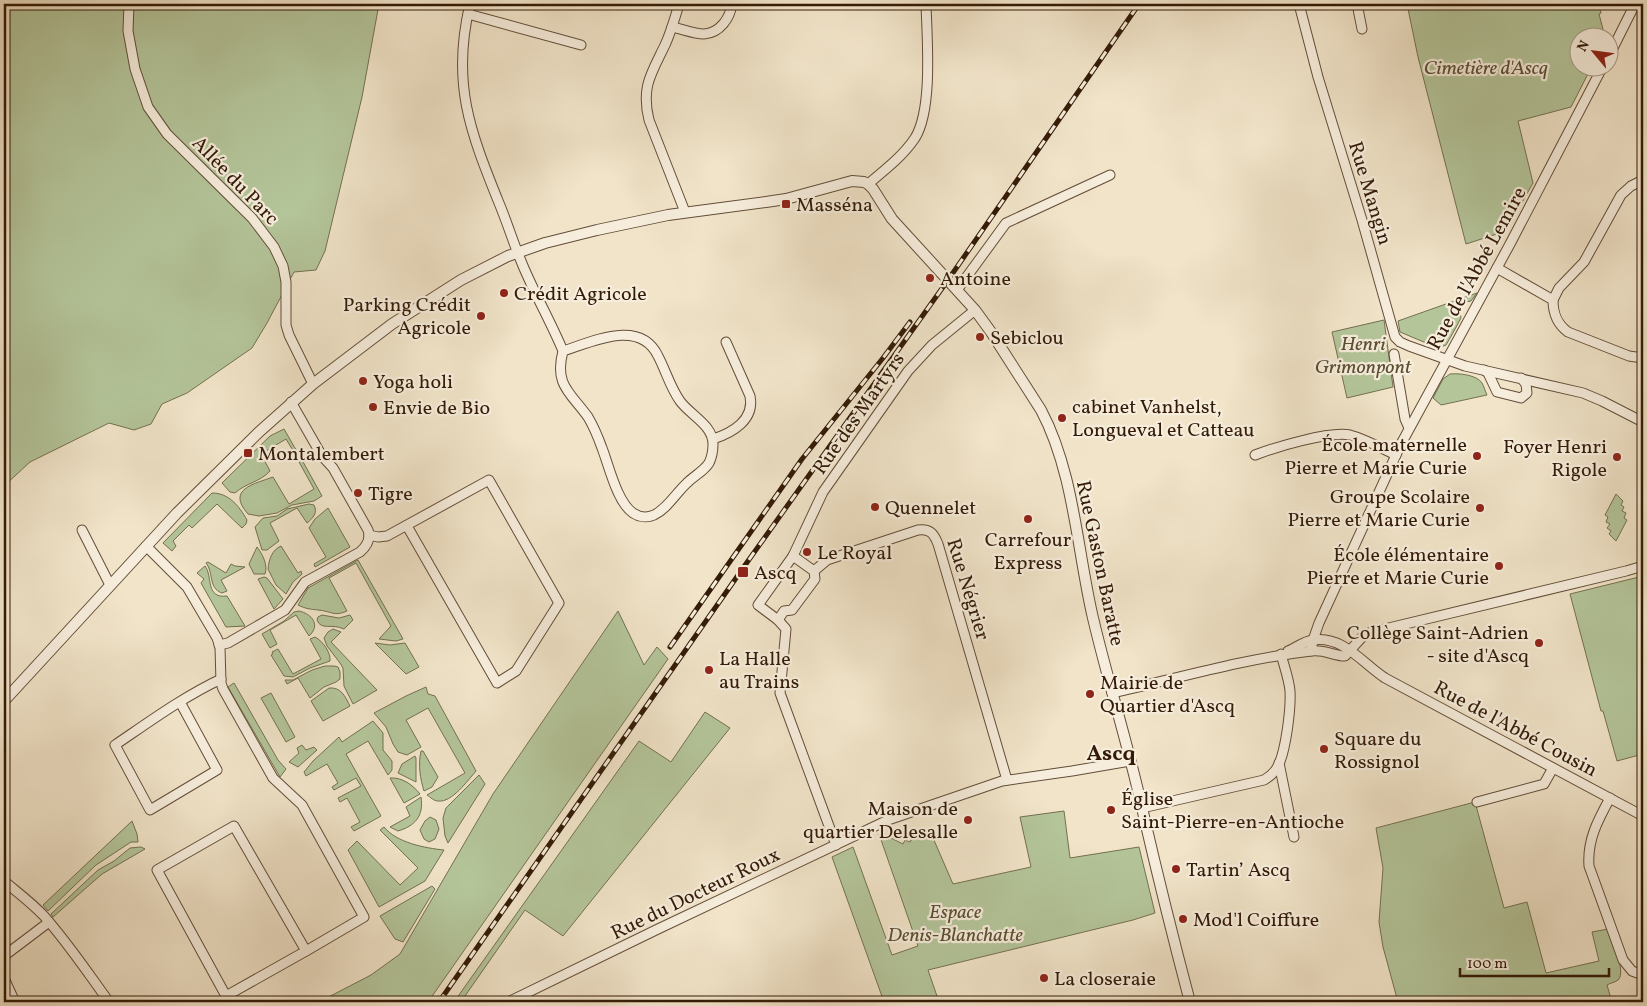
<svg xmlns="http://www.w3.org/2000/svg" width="1647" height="1006" font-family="Vollkorn,serif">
<rect width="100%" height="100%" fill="#f1e4c9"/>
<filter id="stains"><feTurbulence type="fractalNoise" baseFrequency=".004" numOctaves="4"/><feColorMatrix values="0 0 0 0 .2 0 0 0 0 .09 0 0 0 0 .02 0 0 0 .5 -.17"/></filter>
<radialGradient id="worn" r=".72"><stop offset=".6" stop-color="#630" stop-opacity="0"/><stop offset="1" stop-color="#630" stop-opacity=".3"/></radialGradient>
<g fill="#b4c59a" stroke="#747050">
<path d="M4,4H379L362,97L325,251L316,270L294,272L267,323L252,348L187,393L162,404L151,424L134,430L109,423L30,462L4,486Z"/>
<path d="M1407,4H1599L1601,13L1599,14L1605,37L1580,38V68H1591L1571,107L1518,121L1533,183L1506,231L1466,244L1418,57Z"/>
<path d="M1477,293L1471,301L1460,303L1457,309L1460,312L1461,318L1454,331L1446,345L1438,348L1400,332L1398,321Z"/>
<path d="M1384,320L1393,387L1347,398L1332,332Z"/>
<path d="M1450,374C1459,373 1477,375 1482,383C1484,386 1485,391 1487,395L1441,405L1433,398L1443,379Z"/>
<path d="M284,429L299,455L297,457L286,439L261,454L270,471C260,482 246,483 235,493L230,492L222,483L270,436Z"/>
<path d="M302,460L322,496L314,501L292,505L277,513L259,516L248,514C226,489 254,484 273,477L289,504L314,489L299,462Z"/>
<path d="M212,493C229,493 239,506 247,520L246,524L242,528L217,504L192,528L189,525L173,541L176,546L172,551L163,543Z"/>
<path d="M1616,494L1623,501L1621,505L1624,507L1622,511L1626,513L1624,518L1627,520L1616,541L1609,534L1611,531L1607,528L1610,524L1606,522L1608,517L1605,515Z"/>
<path d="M309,504L314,505C318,513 313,518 307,523L297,508L270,523L279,541L267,550H262L255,527L263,518L277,516L287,509Z"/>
<path d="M328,508L350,547L315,567L314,564L326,557L309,528L315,519Z"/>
<path d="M281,546L298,573L301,571L302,574L293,582L286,594L276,585L268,569C269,559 272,550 281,546Z"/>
<path d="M257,547C263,555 268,565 265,574H254L249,564Z"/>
<path d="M358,560L403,639L396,641L379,639L391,626L356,563L329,578L347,611C334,617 331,611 318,610C310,609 306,609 298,605L308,588Z"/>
<path d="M208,562L226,573L231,564L235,566L245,567L221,580L227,591L222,593C208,588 214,573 206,563Z"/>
<path d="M205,566C213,576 205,599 227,596L245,626L226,627L201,583L204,579L197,573Z"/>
<path d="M1643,576V754L1617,761L1603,711H1601L1570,594Z"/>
<path d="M264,577L267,578L283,599L274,609L258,579Z"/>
<path d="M299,611C312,614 321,625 309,636L296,615L270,630L277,644L270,648L262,634L284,621L294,612Z"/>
<path d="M618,611L644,665L657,647L668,659L428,1002H319L371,975L400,954L493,794Z"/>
<path d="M322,615L339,618L350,615L353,620L344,629C332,623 321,631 317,620L318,617Z"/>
<path d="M333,629L341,632L331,642L377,690L353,704L344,686L343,668L340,663L327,646L324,638L328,632Z"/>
<path d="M315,637C323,641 331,653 330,661L310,668L293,677L284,676L271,655L273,654L272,652L278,649L293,674L321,659L310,639Z"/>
<path d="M375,643L390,645L405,643L419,667L406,674Z"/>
<path d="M325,666H334L338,667L340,672V679L336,682L324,687L310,698L298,678L287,684L285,680H293L312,670Z"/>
<path d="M234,683L278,760L286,769L280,777L228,687Z"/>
<path d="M426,687L428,694L435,696L476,771C468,780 452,803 438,801C434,801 430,797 427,795L465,773L428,708L406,720L421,747L407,755L398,752L393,744L386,727L374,713L406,696Z"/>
<path d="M329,688C341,687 345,696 350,706L323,721L311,701Z"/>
<path d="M271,693L295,737L286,742L261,698Z"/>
<path d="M705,712L730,728L563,936L525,910L465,996L475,1002H454L639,741L671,762Z"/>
<path d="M373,721L383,733V750L392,761V770L388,775L368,741L346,754L381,816L354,831L351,827L360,822L347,798L340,802L338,798L361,786L356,778L334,790L332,787L338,783L327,764L306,776L304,772L313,761L339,737L342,742Z"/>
<path d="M302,745L306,750L314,747L317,750L298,767L289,762L299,753L297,748Z"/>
<path d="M421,751H423L438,777L432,787L424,791C420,778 418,765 421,751Z"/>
<path d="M415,756L416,758V782L398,773L402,764Z"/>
<path d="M479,775L485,784L448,843L445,836L443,818L446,808Z"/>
<path d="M390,778C402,777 413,785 420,794L404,803Z"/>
<path d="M421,797C424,816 415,826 398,831L390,827L410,816L406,807Z"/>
<path d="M1475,802L1504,908L1527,902L1546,973L1599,961L1592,932L1608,929C1611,939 1627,972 1618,980C1616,982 1610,983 1607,985L1612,1002H1398L1383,947L1379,922L1383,868L1376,828Z"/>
<path d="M1064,811L1070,858L1139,847L1155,913L1133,920L928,970L939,1002H884L832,857L853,847L892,955L918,946L879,834L884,833L886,840L891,838L903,844L905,840L910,842L911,840L921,836L923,833L930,831L953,884L1031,867L1020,817Z"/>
<path d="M430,817L436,820L439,829L435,839L429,842L424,839L420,830L425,821Z"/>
<path d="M132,821L137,834L138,842H131L96,865L48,911L43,905Z"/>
<path d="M384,827C397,843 425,848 444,850L425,881L379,907L348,850L357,841L400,885L418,868L380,830Z"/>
<path d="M141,847L145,849L102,874L53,917L51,914L98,870L114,861L130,848Z"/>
<path d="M432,886L435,889L403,942L395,939L380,916Z"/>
</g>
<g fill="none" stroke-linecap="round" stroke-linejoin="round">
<g stroke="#634d38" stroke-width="11">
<g id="minor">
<path d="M129,4L128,31L135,69L148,107L167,134L252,218L274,247L283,266L286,282V325L289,335L313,384"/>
<path d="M470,4C451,83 470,131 499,203C507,222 513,242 521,261C533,291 550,320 563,351C554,385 570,392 588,417C594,427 598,437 602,448C609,466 617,502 633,513C639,517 647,518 654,515C667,509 676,493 687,483C694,476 704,471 709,463C712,457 713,450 713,444C713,425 690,415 680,401C670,387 666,371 658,356C640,318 592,342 563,351"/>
<path d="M679,4C675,18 671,32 665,45C651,74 641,87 649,120L685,212"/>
<path d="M1299,4L1318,77L1362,220L1395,337L1400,342L1409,346L1465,366L1583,393L1602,401L1643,422"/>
<path d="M1357,4L1362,29"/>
<path d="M468,14L581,45"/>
<path d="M672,27C682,29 694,34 704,34C720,33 730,18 732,4"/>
<path d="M1610,54L1635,4"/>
<path d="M868,184C885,170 903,156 915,138C933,109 927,39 926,4"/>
<path d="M1497,268L1553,300C1553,314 1557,324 1568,332L1629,356L1643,358"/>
<path d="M957,290L1006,223L1110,175"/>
<path d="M1553,300L1559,288L1584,262L1621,195L1631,186L1643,180"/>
<path d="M1394,354L1405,419L1409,428"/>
<path d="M1484,370L1488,373L1497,392L1521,398L1527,393L1526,384L1521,378"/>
<path d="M713,439C732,433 755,420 750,396L726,342"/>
<path d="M1255,455C1276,447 1329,431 1350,435C1365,439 1381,448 1396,455"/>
<path d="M82,530L110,585"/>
<path d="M369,535L378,537L387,536L489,480L559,603L516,671L497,683L407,526"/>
<path d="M146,546L187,587L217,638L220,647L221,683L223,689L273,778L302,805L364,917L306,951"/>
<path d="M814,571L827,560L918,530C930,528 934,534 938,544L1007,780"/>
<path d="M778,620L784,611L792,610L815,579L814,571L793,556"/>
<path d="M219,645L228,643L285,610L305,582L360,552C367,546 371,539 368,530L333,468L322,456L291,402"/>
<path d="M1288,651C1296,648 1304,641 1313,640C1343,635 1363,664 1385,678L1643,816"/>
<path d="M1311,651L1313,640L1319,623L1401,444L1510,244L1602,68"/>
<path d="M1112,693C1179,678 1243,659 1311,651C1325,649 1333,656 1345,656L1364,635L1372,632L1626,571L1643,566"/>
<path d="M180,702L217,770L150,810L115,745C149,722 183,697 221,679"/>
<path d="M1279,763L1294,837"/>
<path d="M1610,798C1598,820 1587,840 1589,866L1623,960L1632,971L1643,975"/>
<path d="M1477,802L1544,784L1553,768"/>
<path d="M1142,808L1264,780C1271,776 1276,771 1279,764C1286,748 1291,709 1290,691C1289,679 1284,666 1281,654"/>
<path d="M234,826L306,951L226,996L157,870Z"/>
<path d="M836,845L780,693L786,629L778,620L758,605L793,556L823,492L908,371L932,345L975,310"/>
<path d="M4,881C17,892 32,903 44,916C68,943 88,973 109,1002"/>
<path d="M4,956L49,922"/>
<path d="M4,978L15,1002"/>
<path d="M508,1002L658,929L888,820L1002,781L1072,771L1130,761"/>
</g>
</g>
<g stroke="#634d38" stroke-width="12">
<path id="tertiary" d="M4,701L177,513L259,432L313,384L392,324L461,280L508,256L545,243L597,230L668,215L766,202L786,199L852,181L864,182L868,184L873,189L892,219L975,310L991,332L1041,410C1074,472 1077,550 1093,618C1108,682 1128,744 1142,808C1157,873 1173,938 1190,1002"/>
</g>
<use href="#minor" stroke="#f6eddc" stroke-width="9"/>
<use href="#tertiary" stroke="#f6eddc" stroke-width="10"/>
<g stroke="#341b07" stroke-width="5">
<g id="rail">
<path d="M670,647L802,459L883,358L910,322"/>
<path d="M439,1002L748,561L948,280L1139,4"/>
</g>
</g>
<use href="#rail" stroke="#f6eddc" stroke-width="3" stroke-dasharray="9" stroke-linecap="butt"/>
</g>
<g fill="#8f2418" stroke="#f6eddc" stroke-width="2">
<rect x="781" y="199" width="10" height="10" rx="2.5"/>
<circle cx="930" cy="278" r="5"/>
<circle cx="504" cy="293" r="5"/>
<circle cx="481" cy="316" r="5"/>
<circle cx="980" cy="337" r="5"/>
<circle cx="363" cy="381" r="5"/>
<circle cx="373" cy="407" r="5"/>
<circle cx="1062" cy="418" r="5"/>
<rect x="243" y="448" width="10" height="10" rx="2.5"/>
<circle cx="1477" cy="456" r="5"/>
<circle cx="1617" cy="457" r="5"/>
<circle cx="358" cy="493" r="5"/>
<circle cx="875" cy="507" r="5"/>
<circle cx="1480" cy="508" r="5"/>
<circle cx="1028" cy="519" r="5"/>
<circle cx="807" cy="552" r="5"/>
<circle cx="1499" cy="566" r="5"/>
<rect x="737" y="566" width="12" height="12" rx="2.5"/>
<circle cx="1539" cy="643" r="5"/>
<circle cx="709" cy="670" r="5"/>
<circle cx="1090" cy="694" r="5"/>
<circle cx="1324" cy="749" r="5"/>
<circle cx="1111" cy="810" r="5"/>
<circle cx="968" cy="820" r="5"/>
<circle cx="1176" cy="869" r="5"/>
<circle cx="1183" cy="919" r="5"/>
<circle cx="1044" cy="978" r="5"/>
</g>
<g text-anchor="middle" stroke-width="4.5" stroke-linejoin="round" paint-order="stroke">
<g font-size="20" font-style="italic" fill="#5a4e33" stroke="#f6eddc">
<text x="1486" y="74">Cimetière d'Ascq</text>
<text x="1363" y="350">Henri<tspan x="1363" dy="23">Grimonpont</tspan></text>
<text x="955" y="918">Espace<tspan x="955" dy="23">Denis-Blanchatte</tspan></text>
</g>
<g font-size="20" fill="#341b07" stroke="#f6eddc">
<text transform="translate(236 180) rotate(46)" y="7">Allée du Parc</text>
<text transform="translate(1371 193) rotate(73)" y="7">Rue Mangin</text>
<text transform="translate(1476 268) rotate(-61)" y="7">Rue de l'Abbé Lemire</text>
<text transform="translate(858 413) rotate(-55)" y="7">Rue des Martyrs</text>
<text transform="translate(1101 563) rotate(78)" y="7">Rue Gaston Baratte</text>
<text transform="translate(969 589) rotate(73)" y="7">Rue Négrier</text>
<text transform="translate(1516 728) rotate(28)" y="7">Rue de l'Abbé Cousin</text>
<text transform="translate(695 893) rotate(-26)" y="7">Rue du Docteur Roux</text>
</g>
<g font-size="20" fill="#341b07" stroke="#f6eddc" text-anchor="start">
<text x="796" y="211">Masséna</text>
<text x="940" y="285">Antoine</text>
<text x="514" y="300">Crédit Agricole</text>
<text x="471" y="311" text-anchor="end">Parking Crédit<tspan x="471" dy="23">Agricole</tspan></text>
<text x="990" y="344">Sebiclou</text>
<text x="373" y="388">Yoga holi</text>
<text x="1072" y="413">cabinet Vanhelst,<tspan x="1072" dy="23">Longueval et Catteau</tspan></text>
<text x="383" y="414">Envie de Bio</text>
<text x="1467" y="451" text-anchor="end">École maternelle<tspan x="1467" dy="23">Pierre et Marie Curie</tspan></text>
<text x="1607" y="453" text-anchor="end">Foyer Henri<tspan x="1607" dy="23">Rigole</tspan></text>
<text x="258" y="460">Montalembert</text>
<text x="368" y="500">Tigre</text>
<text x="1470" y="503" text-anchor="end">Groupe Scolaire<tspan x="1470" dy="23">Pierre et Marie Curie</tspan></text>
<text x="885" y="514">Quennelet</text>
<text x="1028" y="546" text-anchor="middle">Carrefour<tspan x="1028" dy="23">Express</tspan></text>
<text x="817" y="559">Le Royal</text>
<text x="1489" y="561" text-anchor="end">École élémentaire<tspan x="1489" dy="23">Pierre et Marie Curie</tspan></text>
<text x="754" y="579">Ascq</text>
<text x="1529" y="639" text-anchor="end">Collège Saint-Adrien<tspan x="1529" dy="23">- site d'Ascq</tspan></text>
<text x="719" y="665">La Halle<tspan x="719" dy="23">au Trains</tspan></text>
<text x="1100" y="689">Mairie de<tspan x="1100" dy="23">Quartier d'Ascq</tspan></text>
<text x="1334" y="745">Square du<tspan x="1334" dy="23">Rossignol</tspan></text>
<text x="1121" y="805">Église<tspan x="1121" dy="23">Saint-Pierre-en-Antioche</tspan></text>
<text x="958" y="815" text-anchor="end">Maison de<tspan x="958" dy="23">quartier Delesalle</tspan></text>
<text x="1186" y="876">Tartin’ Ascq</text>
<text x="1193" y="926">Mod'l Coiffure</text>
<text x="1054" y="985">La closeraie</text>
</g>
<g font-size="22" font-weight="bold" fill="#341b07" stroke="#f6eddc">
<text x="1111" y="760">Ascq</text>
</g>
</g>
<rect width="1647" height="1006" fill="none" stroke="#f1e4c9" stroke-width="20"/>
<rect x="5" y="5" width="1637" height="996" fill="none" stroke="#341b07" stroke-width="2.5"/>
<rect x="10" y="10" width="1627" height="986" fill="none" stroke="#341b07"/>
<g transform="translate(1594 52) rotate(299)"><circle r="24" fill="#f6eddc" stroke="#a89987"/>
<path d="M0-4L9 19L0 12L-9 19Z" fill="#8f2418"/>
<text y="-8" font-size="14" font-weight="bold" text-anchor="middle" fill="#341b07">N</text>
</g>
<path d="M1460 968v8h149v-8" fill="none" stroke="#341b07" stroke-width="2.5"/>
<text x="1467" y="968" font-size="15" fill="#341b07" stroke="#f6eddc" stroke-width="4" paint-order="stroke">100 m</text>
<rect width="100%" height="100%" filter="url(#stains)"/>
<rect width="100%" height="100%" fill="url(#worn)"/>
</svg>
